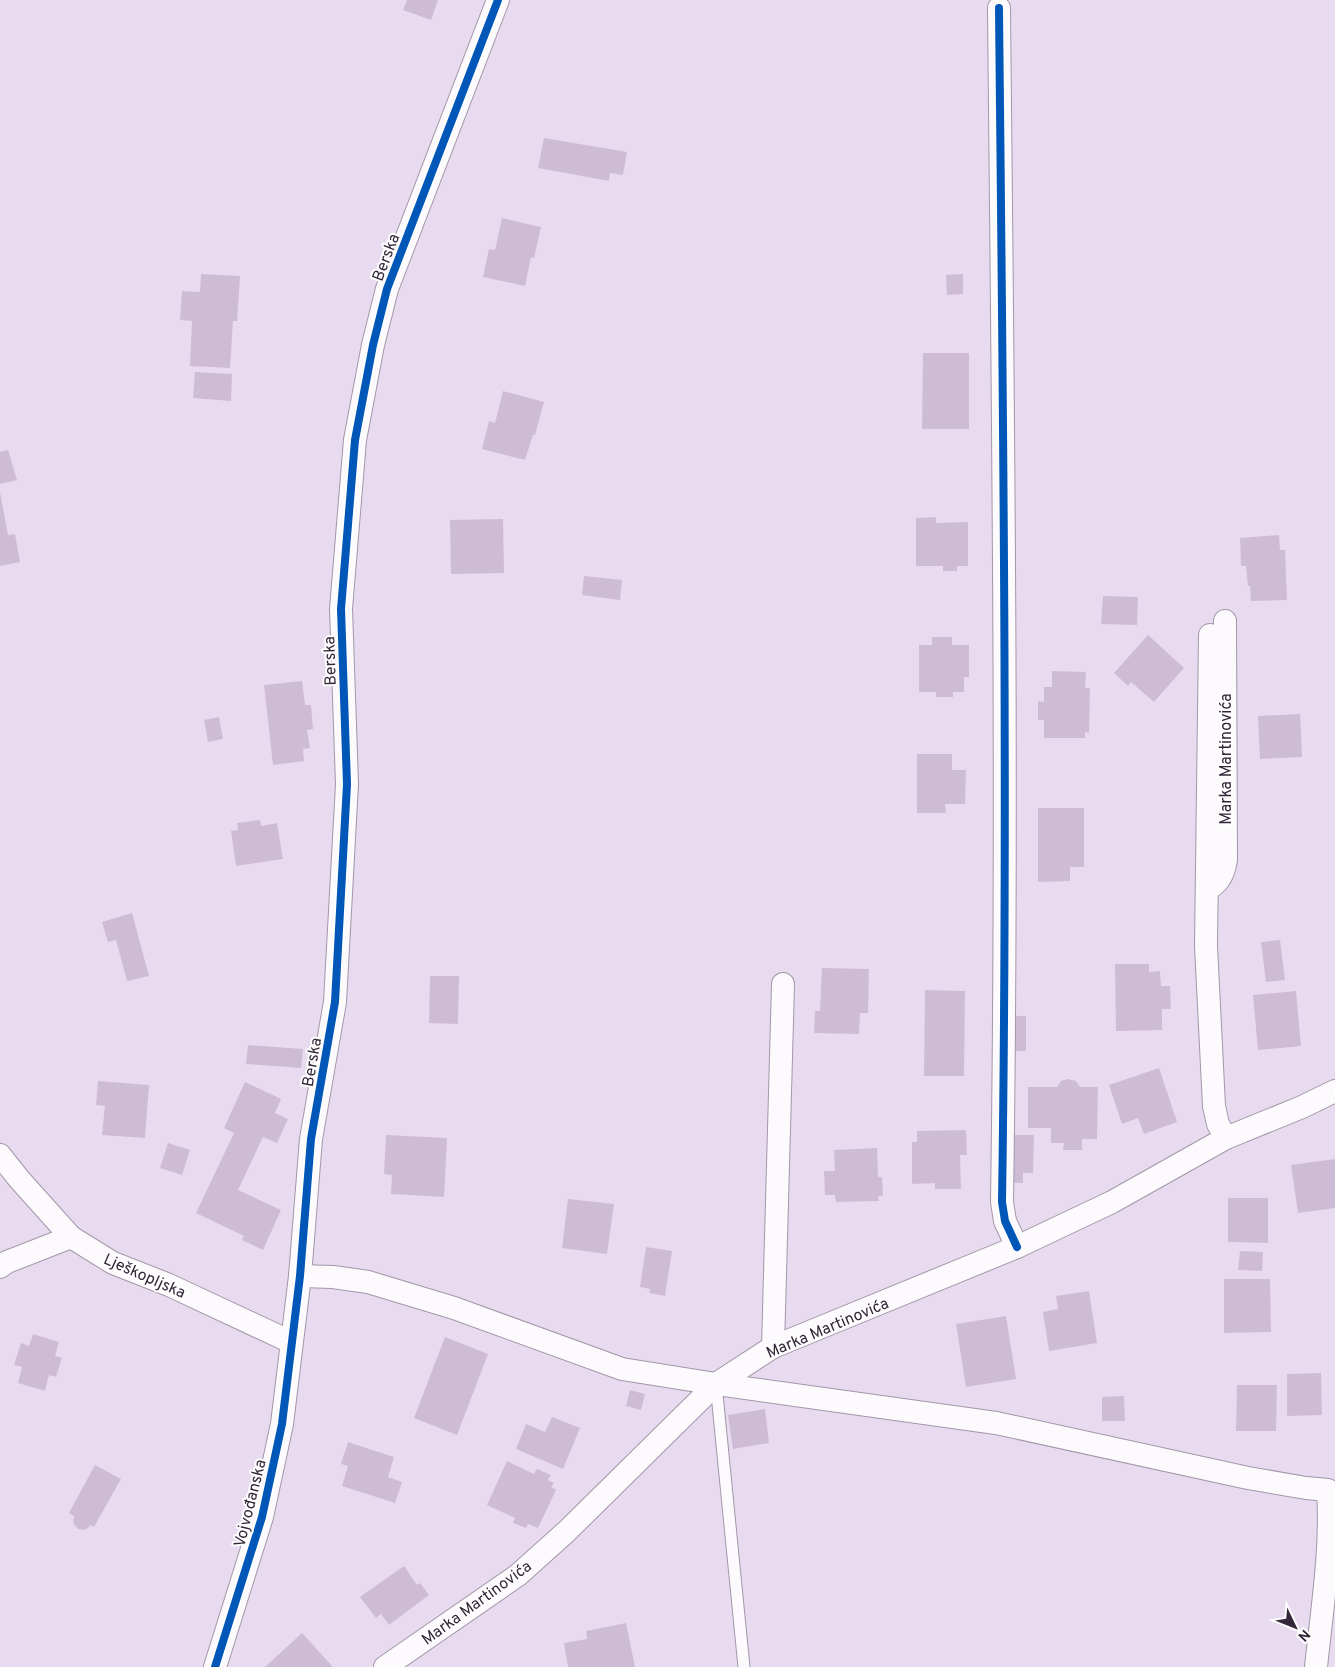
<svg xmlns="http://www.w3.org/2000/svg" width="1335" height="1667" font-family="Overpass,sans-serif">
<rect width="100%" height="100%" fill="#e8dbf0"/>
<g fill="#cebcd7">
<path d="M407,0H438L431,20L403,10Z"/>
<path d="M544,138L627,152L623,175L610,173L609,181L538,168Z"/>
<path d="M502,218L541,227L534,258L531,257L525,286L483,277L489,249L495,250Z"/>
<path d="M201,274L240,276L237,321H233L230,368L190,366L192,321L180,320L182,291L200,292Z"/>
<path d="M963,274V294L947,295L946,275Z"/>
<path d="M923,353H969V429H922Z"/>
<path d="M195,372L232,374L231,401L193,398Z"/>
<path d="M503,391L544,402L535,435H533L525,460L482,449L489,421L495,423Z"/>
<path d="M8,450L17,480L0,484V452Z"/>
<path d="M0,492L8,535L15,534L20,562L0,566Z"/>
<path d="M936,517V523L968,522V566H957V571H943V566H916V518Z"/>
<path d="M503,519L504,573L451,574L450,520Z"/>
<path d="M1279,535L1280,550H1285L1287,600L1251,601L1250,586H1248L1246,566H1241L1240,538Z"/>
<path d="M584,576L622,580L620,600L582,595Z"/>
<path d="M1103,596L1138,597L1137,625L1101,624Z"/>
<path d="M1148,635L1184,668L1154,702L1131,682L1128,686L1114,673Z"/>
<path d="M932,637H952V645H969V677H964V692H953V697H936V692H919V645H932Z"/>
<path d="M1052,671L1086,672L1085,688H1090L1089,733L1085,732V738H1044V720H1038V701L1044,702V687H1052Z"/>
<path d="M302,681L305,705H311L313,729L307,730L310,748L303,749L304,761L273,765L264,685Z"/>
<path d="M1300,714L1302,757L1260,759L1258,716Z"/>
<path d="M219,717L223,739L208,742L204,720Z"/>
<path d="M917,754H952V770H966L965,804H945L946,813H917Z"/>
<path d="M1038,808H1084V867H1070V881L1038,882Z"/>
<path d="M260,820L261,826L277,823L283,859L236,866L231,831L238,830L237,823Z"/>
<path d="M132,913L149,976L127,981L116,940L108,942L102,922Z"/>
<path d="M1280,940L1285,980L1266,982L1261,942Z"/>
<path d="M1115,964H1149V972L1160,971L1161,986H1170L1171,1009H1162V1030L1116,1031Z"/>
<path d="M822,968L869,969L868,1013H860L859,1034L814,1033L815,1011H820Z"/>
<path d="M430,976H459L458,1024L429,1023Z"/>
<path d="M925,990L965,991L964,1076H924Z"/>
<path d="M1296,991L1301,1046L1258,1050L1253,995Z"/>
<rect x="1011" y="1016" width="15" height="35"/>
<path d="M248,1045L303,1049L301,1068L246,1064Z"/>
<path d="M1159,1068L1177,1122L1144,1134L1138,1118L1122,1124L1109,1085Z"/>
<path d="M1068,1079L1076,1081L1080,1087H1098L1097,1139H1082V1150H1063L1064,1143H1051V1128H1028V1087H1057L1061,1081Z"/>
<path d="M98,1081L149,1085L145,1138L102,1135L105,1106L96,1105Z"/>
<path d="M245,1082L281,1099L275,1113L288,1119L277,1143L263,1137L238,1190L281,1210L263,1250L242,1240L244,1236L196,1213L234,1133L224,1128Z"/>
<path d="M966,1130L967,1155H960L961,1189H935V1183L912,1184V1142H917V1131Z"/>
<path d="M386,1135L447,1138L444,1197L391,1194L392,1175L384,1174Z"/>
<path d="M1011,1135H1034L1033,1173H1023V1183H1011Z"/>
<path d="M168,1143L190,1150L182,1175L160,1168Z"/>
<path d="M877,1148L878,1177H882L883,1196H878L879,1201L836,1202L835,1195H825L824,1171H835L834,1150Z"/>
<path d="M1335,1159V1208L1298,1213L1291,1165Z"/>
<path d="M1228,1198H1268V1243L1228,1242Z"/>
<path d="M568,1199L614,1204L607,1254L562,1248Z"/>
<path d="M646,1247L672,1251L665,1296L649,1293L650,1289L640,1287Z"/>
<path d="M1240,1251L1263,1252L1262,1271L1238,1270Z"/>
<path d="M1224,1279H1270L1271,1332L1224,1333Z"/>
<path d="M1089,1291L1097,1343L1049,1351L1043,1312L1058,1309L1056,1296Z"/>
<path d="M1006,1316L1016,1379L966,1387L956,1324Z"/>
<path d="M33,1334L59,1342L55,1356L62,1358L56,1377L49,1375L45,1391L18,1383L22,1367L14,1365L21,1343L29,1346Z"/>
<path d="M445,1337L488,1354L457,1435L414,1418Z"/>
<path d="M1321,1373L1322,1415L1287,1416V1374Z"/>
<path d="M1237,1385H1277L1276,1431H1236Z"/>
<path d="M630,1390L645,1394L641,1410L626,1406Z"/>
<path d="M1124,1396L1125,1421H1102V1397Z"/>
<path d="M765,1409L769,1443L733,1449L728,1415Z"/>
<path d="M552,1417L580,1428L563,1469L516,1449L526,1424L545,1432Z"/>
<path d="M348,1442L394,1457L388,1477L402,1482L395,1503L342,1486L348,1466L341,1464Z"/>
<path d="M507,1461L534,1474L537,1469L551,1475L548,1480L554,1483L551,1487L556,1490L538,1528L528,1524L526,1528L513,1523L515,1518L487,1505Z"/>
<path d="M95,1465L121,1479L94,1527L91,1525L85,1530L78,1529L73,1523L74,1516L69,1513Z"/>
<path d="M404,1566L417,1585L420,1583L429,1595L389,1625L381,1614L376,1618L360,1597Z"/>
<path d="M626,1623L635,1667H568L564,1643L587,1639L586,1631Z"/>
<path d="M302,1633L333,1667H265Z"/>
</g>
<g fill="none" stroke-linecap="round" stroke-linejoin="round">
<g stroke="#a297a8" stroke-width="13">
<path id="lane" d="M716,1384L744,1667"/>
</g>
<g stroke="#a297a8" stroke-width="24">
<g id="street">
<path d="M999,8C1003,406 1008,804 1002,1202L1005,1221L1017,1247"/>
<path d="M1210,635L1206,946L1214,1106L1218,1124L1226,1138"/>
<path d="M1207,889C1219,884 1224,873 1226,860L1225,621"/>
<path d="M0,1155L19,1179L71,1237L113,1263L169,1285L291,1342"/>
<path d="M0,1267L7,1262L71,1237"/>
<path d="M300,1276L333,1277L368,1282L454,1308L622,1369L716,1384L996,1423L1248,1478L1306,1488L1328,1490C1332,1549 1322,1608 1316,1667"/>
<path d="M773,1347L783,984"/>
<path d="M215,1667L262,1517L282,1424L300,1276L311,1139L335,1002L347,784L341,609L355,440L373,345L387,289L498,0"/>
<path d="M385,1667L518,1575L567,1531L716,1384L773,1347L1017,1247L1112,1202L1226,1138L1302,1107L1335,1091"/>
</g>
</g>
<use href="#lane" stroke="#fcfafd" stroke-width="11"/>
<use href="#street" stroke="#fcfafd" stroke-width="22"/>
<g stroke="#fefefe" stroke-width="11">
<g id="cycleway">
<path d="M999,8C1003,406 1008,804 1002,1202L1005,1221L1017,1247"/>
<path d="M215,1667L262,1517L282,1424L300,1276L311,1139L335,1002L347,784L341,609L355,440L373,345L387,289L498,0"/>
</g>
</g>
<use href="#cycleway" stroke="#0057b8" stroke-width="8"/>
</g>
<g text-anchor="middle" stroke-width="4" stroke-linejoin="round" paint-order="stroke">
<g font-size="16" fill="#332639" stroke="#fefefe">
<text transform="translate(385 257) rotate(-69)" y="6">Berska</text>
<text transform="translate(329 661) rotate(-92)" y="6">Berska</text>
<text transform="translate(1225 759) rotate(-90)" y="6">Marka Martinovića</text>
<text transform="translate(311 1062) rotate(-80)" y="6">Berska</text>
<text transform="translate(145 1275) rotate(24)" y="6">Lješkopljska</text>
<text transform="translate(827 1327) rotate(-23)" y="6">Marka Martinovića</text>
<text transform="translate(249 1503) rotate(-76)" y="6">Vojvođanska</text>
<text transform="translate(476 1602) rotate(-36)" y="6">Marka Martinovića</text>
</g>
</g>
<g transform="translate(1295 1627) rotate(133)" stroke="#fefefe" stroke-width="4" paint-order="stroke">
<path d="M0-4L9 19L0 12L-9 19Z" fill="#332639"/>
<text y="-8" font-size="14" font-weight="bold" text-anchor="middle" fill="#332639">N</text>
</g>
</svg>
